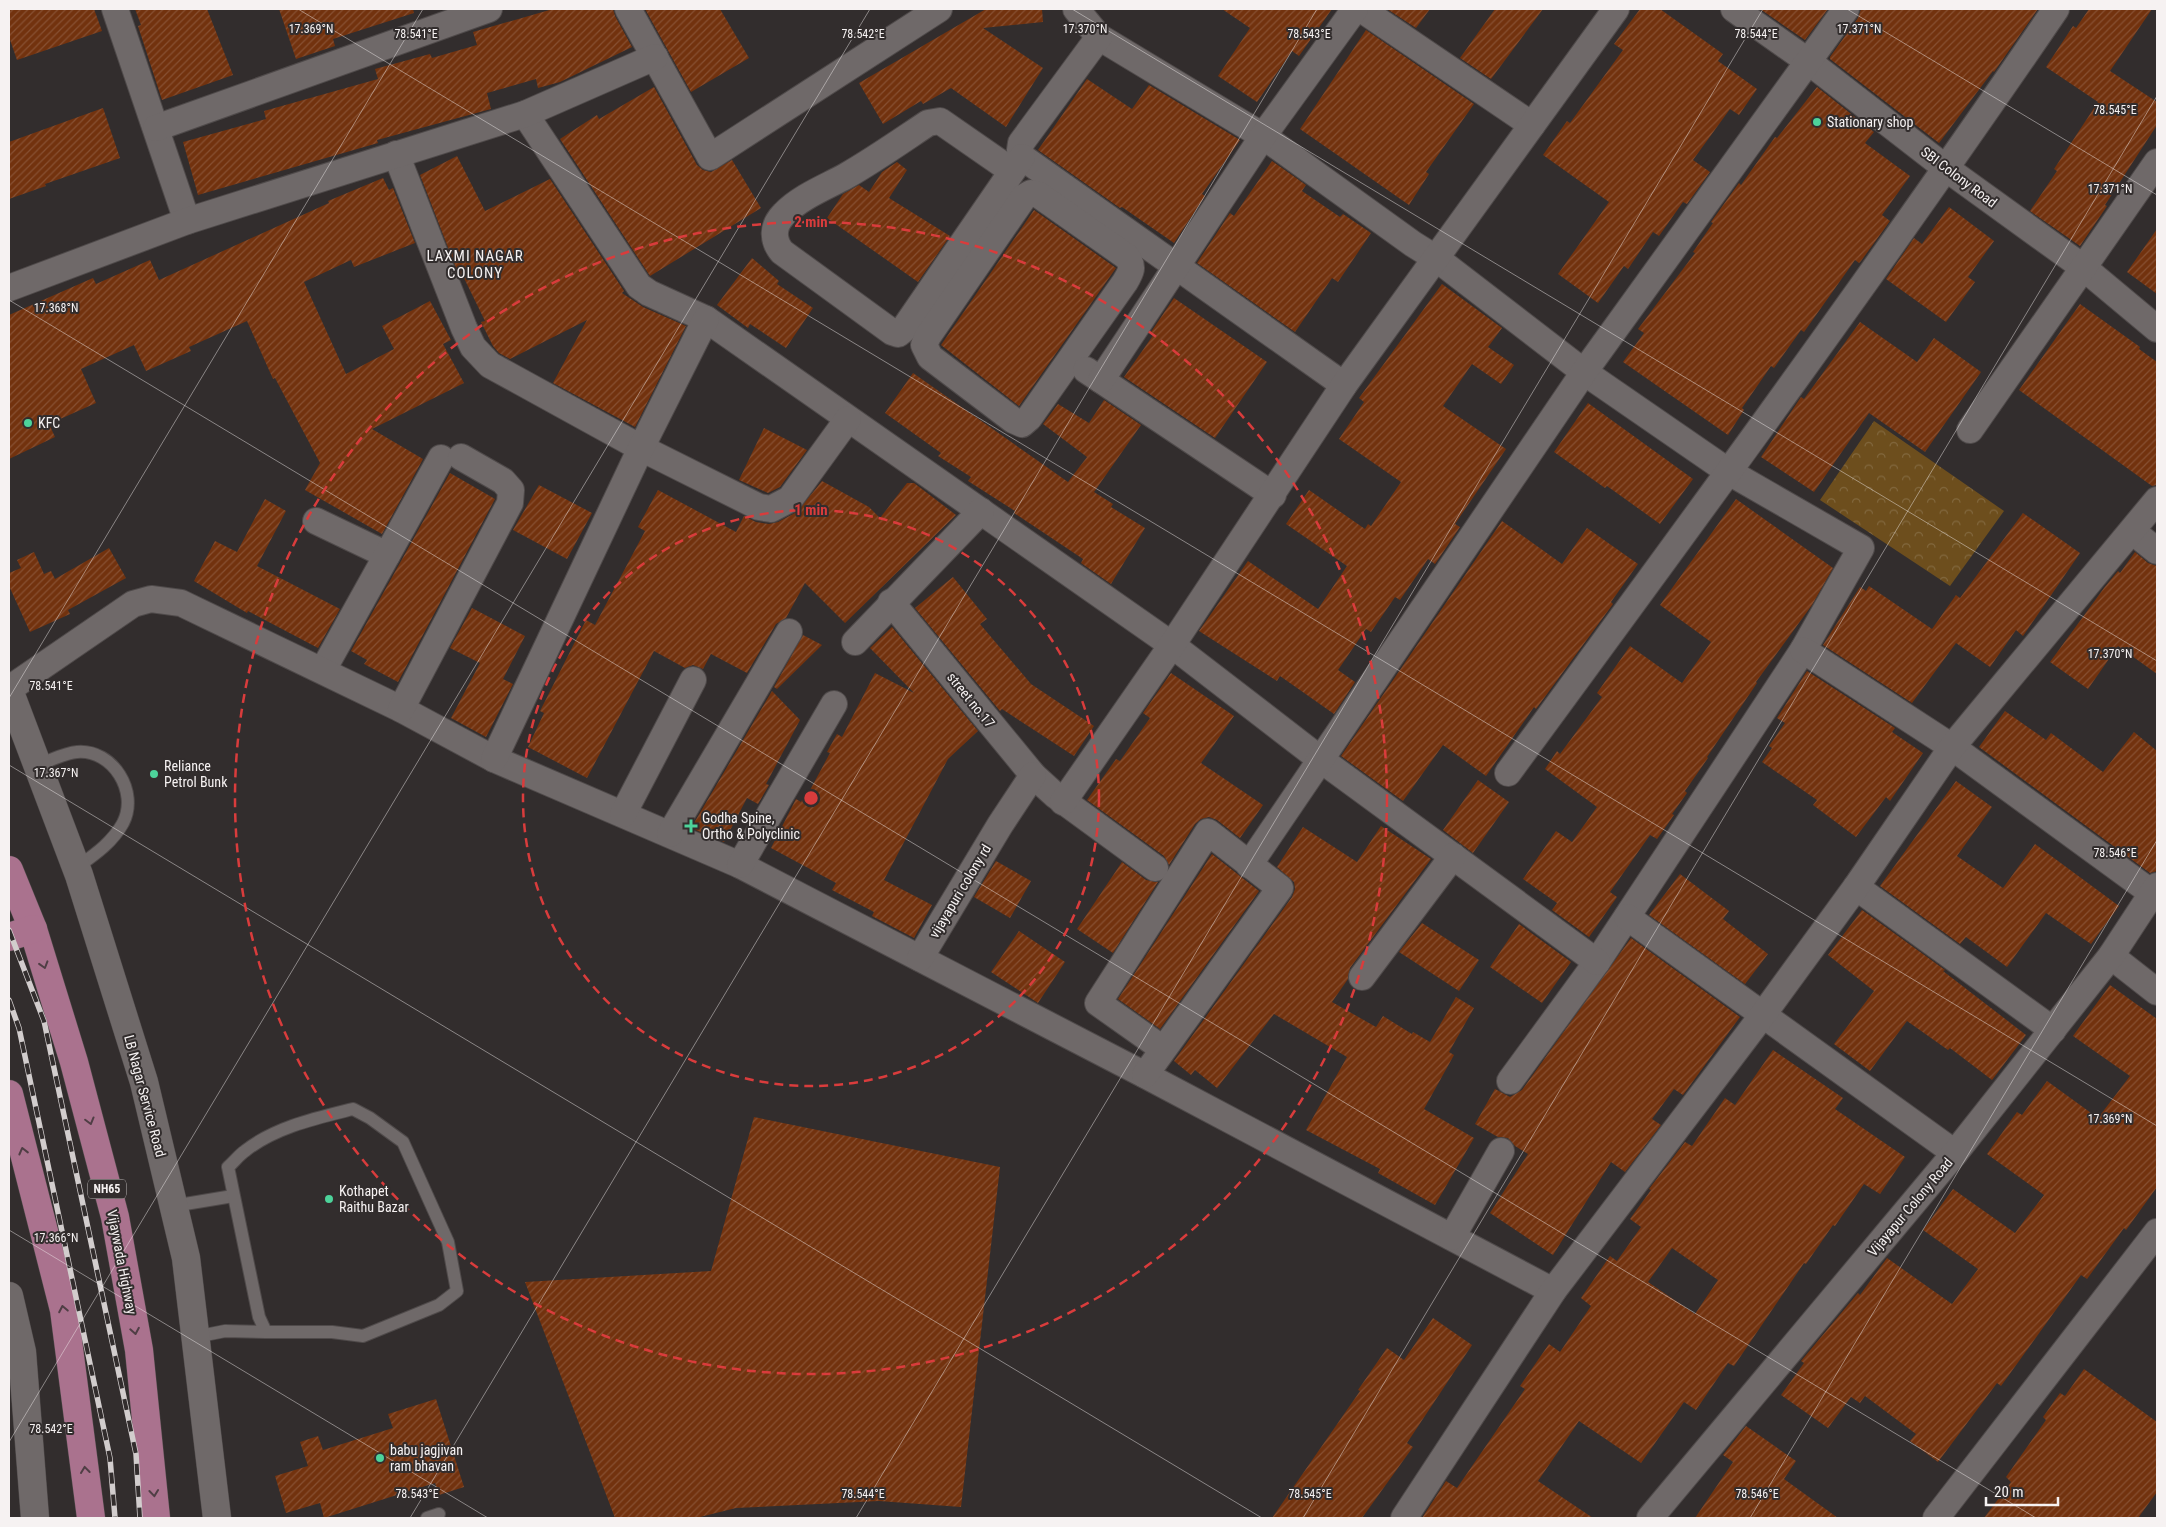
<svg xmlns="http://www.w3.org/2000/svg" width="2166" height="1527" font-family="'Roboto Condensed',sans-serif">
<defs>
<pattern id="park-crowns" width="20" height="18" patternUnits="userSpaceOnUse" patternTransform="scale(1.25)"><rect width="20" height="18" fill="#6d4e1d"/><path d="M2 6a3 3 0 1 1 6 0M12 15a3 3 0 1 1 6 0" fill="none" stroke="#82683e"/></pattern>
<pattern id="building-hatch" width="6" height="6" patternUnits="userSpaceOnUse" patternTransform="scale(1.25)"><rect width="6" height="6" fill="#72320e"/><path d="M-1 1l2-2M0 6l6-6M5 7l2-2" fill="none" stroke="#875032"/></pattern>
</defs>
<rect width="100%" height="100%" fill="#322d2d"/>
<path fill="url(#park-crowns)" d="M1874,421L2004,511L1950,586L1820,500Z"/>
<g fill="url(#building-hatch)" fill-rule="evenodd">
<path d="M9,9H94L102,31L17,60L9,37Z"/>
<path d="M135,9H207L233,75L162,100L138,26L141,25Z"/>
<path d="M279,9H413L414,13L333,39L335,46L296,59Z"/>
<path d="M553,9H613L615,16L632,47L560,82L538,88L536,79L487,93L491,109L377,140L378,143L198,195L183,142L266,119L264,111L378,79L375,69L430,54L432,58L477,45L473,32Z"/>
<path d="M645,9H720L749,58L691,92Z"/>
<path d="M986,9H1042L1043,22L983,28L1043,68L1006,127L951,88L923,104L921,101L883,124L859,83Z"/>
<path d="M1222,9H1332L1299,56L1292,51L1257,102L1218,76L1250,28Z"/>
<path d="M1387,9H1430L1416,28Z"/>
<path d="M1495,9H1543L1491,79L1460,58Z"/>
<path d="M1640,9H1660L1723,54L1718,61L1757,89L1739,115L1730,109L1693,160L1710,172L1687,204L1683,202L1659,236L1653,232L1628,269L1624,266L1598,303L1558,274L1609,202L1543,155L1567,121L1570,123L1623,50L1614,44Z"/>
<path d="M1760,9H1828L1805,40Z"/>
<path d="M1861,9H2038L1994,72L1993,71L1939,143L1830,59V57L1858,18Z"/>
<path d="M2089,9H2152L2110,71L2157,102V125L2105,205L2107,206L2080,246L2030,211L2057,171L2054,169L2098,102L2046,67L2073,26L2076,28Z"/>
<path d="M1366,30L1474,104L1426,172L1429,174L1409,205L1300,129Z"/>
<path d="M1087,79L1132,109L1149,85L1240,140L1202,194L1205,196L1174,243L1122,207L1120,208L1038,150Z"/>
<path d="M654,87L697,165L703,170L711,172L732,160L761,208L650,276L560,139L597,115L599,119Z"/>
<path d="M1817,87L1874,132L1865,143L1910,176L1882,215L1890,221L1861,261L1859,263L1855,260L1804,332L1801,330L1774,368L1771,366L1742,408L1744,410L1728,435L1623,362L1644,333L1638,329L1695,253L1693,252L1713,223L1711,222L1739,183L1741,185L1775,137L1777,138Z"/>
<path d="M103,108L120,158L45,184L46,186L9,199V142Z"/>
<path d="M457,156L485,211L550,179L624,291L622,293L643,307L686,326L635,427L553,383L587,320L510,359L499,353L493,346L481,322L485,321L462,274L460,275L456,268L420,175Z"/>
<path d="M1272,161L1306,185L1302,191L1340,217L1343,214L1371,233L1338,282L1332,278L1295,332L1197,263L1230,213L1234,216Z"/>
<path d="M897,162L907,170L889,198L950,236L918,282L827,218L843,194L859,185L869,192L882,172Z"/>
<path d="M383,178L389,190L393,188L415,243L354,267L351,260L304,282L346,374L394,349L382,326L430,301L451,340L443,344L464,383L372,429L423,459L382,534L305,490L320,463L275,378L273,379L247,321L189,347L191,351L146,371L134,345L81,369L96,403L49,424L55,437L9,459V315L93,278L96,284L150,260L159,280L329,203L328,201Z"/>
<path d="M1949,207L1994,241L1968,277L1975,282L1946,322L1886,279L1914,238L1922,244Z"/>
<path d="M1034,210L1116,268L1019,406L941,345Z"/>
<path d="M2157,229V294L2127,272Z"/>
<path d="M752,258L779,281L777,284L813,308L786,348L750,324L748,328L717,305Z"/>
<path d="M1442,284L1502,328L1488,347L1514,365L1501,384L1472,364L1443,406L1506,449L1455,524L1460,527L1435,564L1428,559L1400,600L1395,597L1371,632L1366,629L1338,670L1355,682L1334,714L1280,676L1277,681L1199,631L1248,561L1318,609L1347,566L1286,524L1309,490L1365,529L1368,524L1371,526L1401,482L1339,439L1364,402L1359,398Z"/>
<path d="M1174,298L1267,362L1215,438L1124,377L1154,334L1151,332Z"/>
<path d="M2080,304L2140,347L2139,349L2157,362V485L2152,486L2019,390Z"/>
<path d="M1860,322L1917,362L1934,338L1981,372L1925,452L1869,413L1814,492L1761,457L1801,397L1804,399Z"/>
<path d="M913,373L1068,482L1087,457L1043,424L1058,404L1089,423L1104,400L1141,425L1094,492L1113,504L1111,507L1145,528L1111,584L1081,563L1083,559L1014,513L1015,511L968,481L971,477L938,456L941,453L885,413Z"/>
<path d="M1588,403L1693,479L1660,524L1607,486L1605,488L1554,452Z"/>
<path d="M764,428L807,450L780,487L768,493L739,480Z"/>
<path d="M450,473L495,499L398,682L364,664L367,660L351,651Z"/>
<path d="M822,481L869,507L880,518L907,483H914L956,515L845,623L805,583L786,618L776,624L747,673L711,654L703,669L693,665L685,668L654,651L587,778L528,747L544,713L540,711L586,620L595,625L645,531L638,527L658,490L736,532L744,516L756,522L769,524L778,522L797,512Z"/>
<path d="M539,485L592,513L567,559L513,530Z"/>
<path d="M265,499L286,511L257,566L340,609L318,648L248,611L247,613L194,581L215,541L237,552Z"/>
<path d="M1736,499L1833,568L1812,605L1756,682L1757,683L1707,757L1708,758L1685,791L1687,793L1672,814L1674,815L1657,839L1650,835L1610,892L1617,897L1589,937L1552,910L1557,903L1523,879L1556,831L1572,842L1597,807L1545,769L1557,751L1560,754L1602,697L1597,693L1630,646L1682,683L1711,642L1660,605Z"/>
<path d="M2023,513L2080,553L2023,636L2016,630L1990,667L1956,643L1912,703L1823,645L1860,587L1866,591L1869,586L1932,629L1956,595L1960,598Z"/>
<path d="M1502,521L1562,564L1587,528L1638,564L1611,602L1613,604L1536,709L1534,707L1486,776L1443,745L1403,801L1341,756Z"/>
<path d="M109,548L126,578L68,610L70,614L30,632L9,586V573L21,568L17,560L34,552L44,574L51,571L55,579Z"/>
<path d="M2135,552L2148,563L2157,566V674L2118,646L2088,689L2050,662L2104,588L2118,571L2120,573Z"/>
<path d="M953,577L987,619L980,624L1031,684L1094,726L1074,756L1002,709L1000,711L915,608Z"/>
<path d="M472,608L525,636L503,679L513,684L486,737L451,718L480,663L450,648Z"/>
<path d="M892,627L978,731L948,759L884,880L932,905L914,938L872,916L874,912L832,890L836,883L771,848L796,799L801,802L807,791L809,792L830,753L827,752L837,734L842,737L875,673L914,693L870,648Z"/>
<path d="M803,635L822,645L777,689L774,687Z"/>
<path d="M1807,671L1895,728L1892,732L1923,753L1890,801L1886,797L1856,837L1813,805L1817,800L1762,762L1772,748L1769,746L1785,723L1777,718Z"/>
<path d="M1171,673L1234,716L1201,763L1263,805L1240,838L1217,820L1209,817L1201,819L1195,824L1169,865L1164,856L1087,800L1116,759L1120,761L1150,718L1143,713Z"/>
<path d="M772,691L800,720L766,784L769,785L758,804L747,798L724,842L691,828Z"/>
<path d="M2005,711L2046,740L2051,733L2103,772L2134,732L2157,751V871L2150,873L1979,747Z"/>
<path d="M1478,780L1509,802L1473,853L1443,830Z"/>
<path d="M1956,781L1992,807L1957,856L2003,888L2035,844L2119,906L2091,944L2046,913L2007,967L1966,937L1960,944L1880,886Z"/>
<path d="M1381,826L1431,859L1350,968L1348,979L1332,1002L1376,1027L1383,1016L1412,1034L1413,1032L1430,1042L1456,997L1474,1008L1449,1052L1454,1055L1424,1109L1474,1138L1435,1205L1378,1173L1380,1169L1306,1130L1347,1057L1274,1014L1217,1088L1195,1070L1191,1075L1174,1061L1292,897L1295,889L1294,882L1277,867L1303,827L1357,862Z"/>
<path d="M1212,854L1259,891L1160,1029L1118,999Z"/>
<path d="M996,861L1031,881L1010,918L974,897Z"/>
<path d="M1122,862L1146,880L1158,882L1113,953L1077,929Z"/>
<path d="M1680,874L1729,911L1723,919L1768,954L1745,984L1649,915Z"/>
<path d="M1862,910L1945,970L1943,971L2026,1035L1992,1080L1950,1048L1948,1050L1907,1021L1870,1071L1834,1044L1874,991L1828,955Z"/>
<path d="M1422,923L1479,960L1459,991L1399,952Z"/>
<path d="M1519,924L1571,962L1542,1003L1490,967Z"/>
<path d="M1019,931L1065,962L1038,1003L991,972Z"/>
<path d="M1631,938L1740,1017L1683,1095L1674,1089L1652,1119L1661,1125L1625,1172L1611,1162L1553,1255L1490,1213L1528,1154L1515,1146L1508,1138L1498,1137L1475,1124L1495,1089L1510,1097L1522,1090Z"/>
<path d="M2110,985L2157,1019V1187L2126,1230L2124,1228L2087,1279L2081,1275L2001,1386L1997,1383L1938,1462L1910,1441L1916,1434L1865,1396L1860,1403L1851,1397L1828,1428L1781,1395L1804,1363L1801,1361L1858,1293L1860,1295L1887,1258L1952,1304L1978,1269L1923,1230L1953,1189L2015,1233L2044,1195L1987,1154L2017,1112L2022,1115L2047,1081L2098,1118L2130,1076L2073,1036Z"/>
<path d="M1773,1050L1843,1098L1835,1109L1905,1157L1880,1194L1864,1184L1835,1226L1833,1225L1806,1264L1804,1263L1734,1366L1728,1363L1696,1410L1684,1402L1641,1463L1579,1421L1538,1481L1593,1518H1422L1446,1481L1457,1488L1525,1389L1520,1386L1549,1344L1560,1352L1591,1306L1581,1298L1610,1256L1617,1261L1641,1227L1630,1219L1651,1190L1649,1189L1685,1142L1692,1146L1725,1098L1735,1105ZM1672,1248L1718,1280L1695,1314L1648,1282Z"/>
<path d="M754,1117L1000,1167L961,1507L879,1501L736,1508L696,1518H615L525,1282L711,1271Z"/>
<path d="M1433,1318L1472,1345L1407,1443L1413,1447L1362,1518H1272L1360,1391L1358,1390L1387,1348L1404,1360Z"/>
<path d="M2084,1369L2157,1422V1492L2138,1518H1984L2011,1482L2006,1477L2046,1420L2043,1417L2060,1393L2065,1396Z"/>
<path d="M436,1399L464,1487L439,1495L435,1483L324,1518L320,1503L286,1513L275,1476L308,1466L300,1442L318,1436L323,1450L393,1428L388,1414Z"/>
<path d="M1746,1426L1796,1461L1784,1479L1838,1518H1695L1733,1462L1723,1455Z"/>
</g>
<g fill="none" stroke-linecap="round" stroke-linejoin="round">
<g stroke="#4f4a4a" stroke-width="14">
<g id="service">
<path d="M37,765C50,761 64,753 77,752C113,749 139,792 123,823C112,843 94,855 76,868"/>
<path d="M173,1206L233,1196"/>
<path d="M195,1337L225,1331L266,1332L259,1317L228,1167C234,1162 239,1155 245,1151C275,1127 317,1118 353,1109L370,1118L403,1142L448,1242L457,1291L439,1305L363,1336L332,1332H266"/>
<path d="M427,1518L439,1514"/>
</g>
</g>
<g stroke="#4f4a4a" stroke-width="28">
<g id="minor">
<path d="M115,9L187,221"/>
<path d="M628,9L710,157L939,9"/>
<path d="M1076,9L1099,37L1263,136L1413,244L1437,259L1584,372L1729,472L1861,548L1803,650L1597,962L1510,1081"/>
<path d="M1361,9L1532,125"/>
<path d="M1734,9L1809,62L1947,169L2084,268L2157,329"/>
<path d="M1099,37L1021,143L1020,150L1022,157L1344,385"/>
<path d="M525,114L639,286L649,293L706,319L1172,645L1320,759L1597,962"/>
<path d="M156,128L489,9"/>
<path d="M396,154L464,328L473,347L490,365L641,448L759,507L771,509L790,499L848,419"/>
<path d="M1012,171L940,121L928,123C901,141 874,160 846,176C826,187 800,197 784,214C772,226 772,240 782,252L892,332L898,334L903,330L1022,157"/>
<path d="M1031,193L1039,195L1127,257C1134,267 1131,272 1125,282L1029,418L1022,424L1013,420L930,357L924,345L928,336L1024,197Z"/>
<path d="M9,288L187,221L525,114L655,57"/>
<path d="M1086,370L1273,495"/>
<path d="M1101,380L1263,136L1355,9"/>
<path d="M1970,430L2157,162"/>
<path d="M316,521L387,555"/>
<path d="M2132,531L2157,551"/>
<path d="M891,602L1033,775L1055,795L1155,868"/>
<path d="M855,642L981,511"/>
<path d="M1803,650L1952,747L2152,893"/>
<path d="M323,670L441,458"/>
<path d="M9,689L133,604L151,599L181,603L401,709L494,759L740,865L1145,1075L1553,1291"/>
<path d="M401,709L510,503L511,490L503,481L461,457"/>
<path d="M494,759L641,448L706,319"/>
<path d="M1508,773C1694,520 1879,268 2056,9"/>
<path d="M1063,802L1172,645L1344,385L1616,9"/>
<path d="M623,814L693,680"/>
<path d="M670,834L789,632"/>
<path d="M740,865L834,704"/>
<path d="M1249,865L1584,372L1846,9"/>
<path d="M1856,887L2053,1030"/>
<path d="M1627,917L1955,1153"/>
<path d="M2111,956L2157,992"/>
<path d="M920,958L1000,825L1033,775"/>
<path d="M1362,977L1453,856"/>
<path d="M1145,1075L1280,888L1208,832L1098,1003L1163,1049"/>
<path d="M1452,1237L1501,1151"/>
<path d="M1404,1518L1553,1291L1762,1016L1856,887L1952,747L2157,500"/>
<path d="M1650,1518L1955,1153L2111,956L2157,886"/>
<path d="M1936,1518L2157,1232"/>
</g>
</g>
<g stroke="#4f4a4a" stroke-width="29">
<g id="tertiary">
<path d="M9,690L79,875L144,1082L186,1258L217,1518"/>
<path d="M9,1296L22,1352L35,1518"/>
</g>
</g>
<g stroke="#4f4a4a" stroke-width="29">
<g id="trunk">
<path d="M9,870L33,929L74,1062L115,1217L139,1350L156,1518"/>
<path d="M9,937L33,929"/>
<path d="M9,1094L64,1310L91,1518"/>
</g>
</g>
<use href="#service" stroke="#6f6969" stroke-width="12"/>
<use href="#minor" stroke="#6f6969" stroke-width="26"/>
<use href="#tertiary" stroke="#6f6969" stroke-width="28"/>
<use href="#trunk" stroke="#aa728e" stroke-width="28"/>
<g stroke="#d2cdcd" stroke-width="5.5">
<g id="rail">
<path d="M9,930L44,1021L136,1454L140,1518"/>
<path d="M9,1000L19,1028L110,1458L115,1518"/>
</g>
</g>
<use href="#rail" stroke="#322d2d" stroke-width="4" stroke-dasharray="11" stroke-linecap="butt"/>
</g>
<defs><path id="oneway-chevron" d="M-2-3.5L2.5 0L-2 3.5" fill="none" stroke-width="1.6" stroke-linecap="round" stroke-linejoin="round" transform="scale(1.25)"/></defs>
<g stroke="#503e45">
<use href="#oneway-chevron" transform="translate(44 965) rotate(73)"/>
<use href="#oneway-chevron" transform="translate(90 1121) rotate(75)"/>
<use href="#oneway-chevron" transform="translate(23 1151) rotate(-104)"/>
<use href="#oneway-chevron" transform="translate(63 1309) rotate(-101)"/>
<use href="#oneway-chevron" transform="translate(135 1331) rotate(80)"/>
<use href="#oneway-chevron" transform="translate(85 1470) rotate(-97)"/>
<use href="#oneway-chevron" transform="translate(154 1493) rotate(84)"/>
</g>
<path fill="none" stroke="#f6f2f2" stroke-width="1" stroke-opacity="0.45" d="M298,9L2157,1126M1072,9L2157,661M1847,9L2157,195M9,300L2036,1518M9,698L423,9M9,765L1262,1518M9,1230L488,1518M9,1442L870,9M410,1518L1317,9M856,1518L1763,9M1303,1518L2157,96M1750,1518L2157,840"/>
<g fill="none" stroke="#d93c3c" stroke-width="2.5" stroke-dasharray="9 6">
<circle cx="811" cy="798" r="288"/>
<circle cx="811" cy="798" r="576"/>
</g>
<g fill="#4dd39a" stroke="#322d2d" stroke-width="2">
<circle cx="1817" cy="122" r="5"/>
<circle cx="28" cy="423" r="5"/>
<circle cx="154" cy="774" r="5"/>
<path d="M688.5 818.5h5v5h5v5h-5v5h-5v-5h-5v-5h5z"/>
<circle cx="329" cy="1199" r="5"/>
<circle cx="380" cy="1458" r="5"/>
</g>
<g text-anchor="middle" stroke-width="4" stroke-linejoin="round" paint-order="stroke">
<rect fill="#322d2d" stroke="#bbb7b7" stroke-width="1" x="88" y="1179.5" width="38" height="19" rx="4"/>
<g font-size="12" font-weight="bold" fill="#f6f2f2">
<text x="107" y="1193">NH65</text>
</g>
<g font-size="14" fill="#f6f2f2" stroke="#322d2d" text-anchor="start">
<text x="1827" y="127">Stationary shop</text>
<text x="38" y="428">KFC</text>
<text x="164" y="771">Reliance<tspan x="164" dy="16">Petrol Bunk</tspan></text>
<text x="702" y="823">Godha Spine,<tspan x="702" dy="16">Ortho &amp; Polyclinic</tspan></text>
<text x="339" y="1196">Kothapet<tspan x="339" dy="16">Raithu Bazar</tspan></text>
<text x="390" y="1455">babu jagjivan<tspan x="390" dy="16">ram bhavan</tspan></text>
</g>
<g font-size="14" fill="#f6f2f2" stroke="#322d2d">
<text transform="translate(1959 177) rotate(37)" y="5">SBI Colony Road</text>
<text transform="translate(971 700) rotate(51)" y="5">street no.17</text>
<text transform="translate(960 891) rotate(-59)" y="5">vijayapuri colony rd</text>
<text transform="translate(145 1096) rotate(75)" y="5">LB Nagar Service Road</text>
<text transform="translate(1910 1207) rotate(-50)" y="5">Vijayapur Colony Road</text>
<text transform="translate(122 1262) rotate(79)" y="5">Vijaywada Highway</text>
</g>
<g font-size="15" letter-spacing="1" fill="#f6f2f2" stroke="#322d2d">
<text x="475" y="261">LAXMI NAGAR<tspan x="475" dy="17">COLONY</tspan></text>
</g>
</g>
<g font-size="12" text-anchor="middle" fill="#f6f2f2" stroke="#322d2d" stroke-width="4" stroke-linejoin="round" paint-order="stroke">
<text x="311" y="33">17.369°N</text>
<text x="1085" y="33">17.370°N</text>
<text x="1859" y="33">17.371°N</text>
<text x="1756" y="38">78.544°E</text>
<text x="416" y="38">78.541°E</text>
<text x="863" y="38">78.542°E</text>
<text x="1309" y="38">78.543°E</text>
<text x="2115" y="114">78.545°E</text>
<text x="2110" y="193">17.371°N</text>
<text x="56" y="312">17.368°N</text>
<text x="2110" y="658">17.370°N</text>
<text x="51" y="690">78.541°E</text>
<text x="56" y="777">17.367°N</text>
<text x="2115" y="857">78.546°E</text>
<text x="2110" y="1123">17.369°N</text>
<text x="56" y="1242">17.366°N</text>
<text x="51" y="1433">78.542°E</text>
<text x="417" y="1498">78.543°E</text>
<text x="863" y="1498">78.544°E</text>
<text x="1310" y="1498">78.545°E</text>
<text x="1757" y="1498">78.546°E</text>
</g>
<circle cx="811" cy="798" r="8" fill="#d93c3c" stroke="#322d2d" stroke-width="2.5"/>
<g font-size="15" text-anchor="middle" font-weight="bold" fill="#d93c3c" stroke="#322d2d" stroke-width="4" stroke-linejoin="round" paint-order="stroke">
<text x="811" y="227">2 min</text>
<text x="811" y="515">1 min</text>
</g>
<rect width="2166" height="1527" fill="none" stroke="#f6f2f2" stroke-width="20"/>
<path d="M1986 1497v8h72v-8" fill="none" stroke="#f6f2f2" stroke-width="2.5"/>
<text x="1994" y="1497" font-size="15" fill="#f6f2f2" stroke="#322d2d" stroke-width="4" paint-order="stroke">20 m</text>
</svg>
